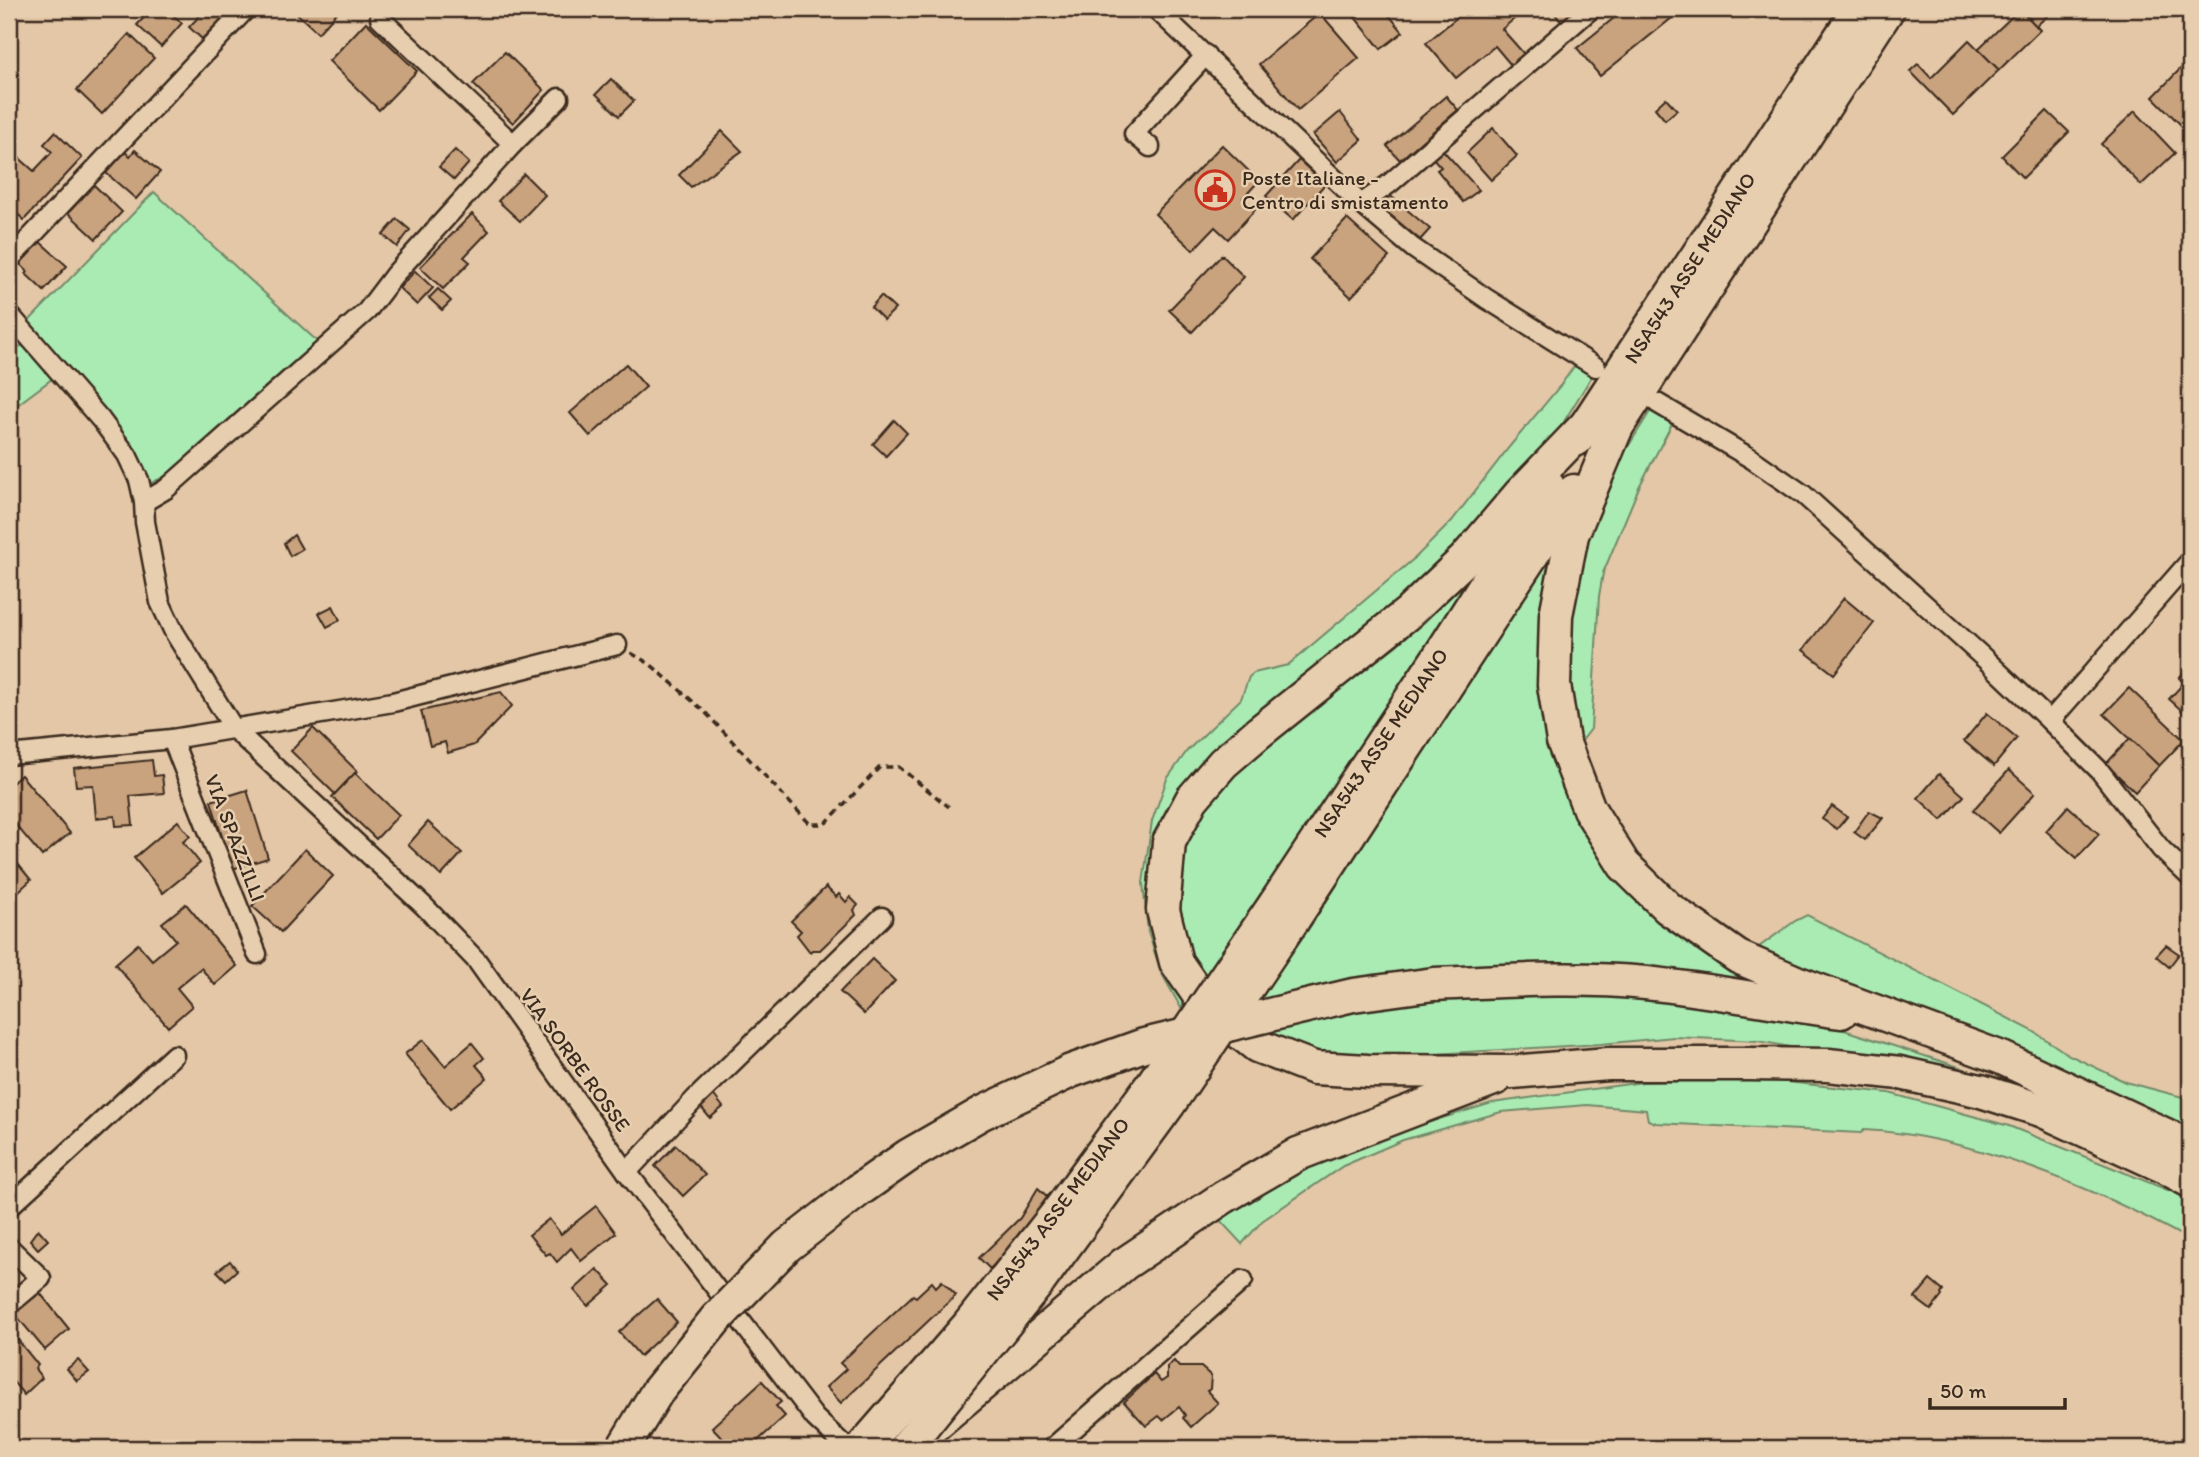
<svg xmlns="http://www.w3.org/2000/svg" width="2199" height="1457" font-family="Itim,sans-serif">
<rect width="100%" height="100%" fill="#e3c7a7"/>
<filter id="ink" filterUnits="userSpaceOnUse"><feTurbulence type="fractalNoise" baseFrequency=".0143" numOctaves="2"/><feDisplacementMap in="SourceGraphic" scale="14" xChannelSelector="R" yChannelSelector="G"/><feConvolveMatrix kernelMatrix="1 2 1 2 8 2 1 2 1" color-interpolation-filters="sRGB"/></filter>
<g filter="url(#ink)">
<g fill="#aaebb4" stroke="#728a69" stroke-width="2">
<path d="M154,192L318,342L166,476L149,484L130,446L26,324Z"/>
<path d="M24,346L53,378L9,411V350L12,347Z"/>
<path d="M1578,361L1595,371L1560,428L1518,483L1467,542L1164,837L1189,997L1181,1008L1161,972L1148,932L1143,883L1152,821L1167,779L1187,751L1241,699L1249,677L1254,673L1288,665L1416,557L1451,522L1510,446L1560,386Z"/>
<path d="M1651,410L1673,422L1639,487L1603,573L1599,596L1591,729L1578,746L1598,798L1634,854L1665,887L1710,922L1756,949L1795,921L1807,915L2033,1031L2069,1055L2126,1082L2190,1099V1143L1757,981L1747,1009L1816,1021L1959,1067L2096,1125L1856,1059L1758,1041L1674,1037L1601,1044L1366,1058L1316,1056L1246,1026L1200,982L1184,940L1178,906L1177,879L1189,834L1210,796L1256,753L1397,645L1441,602L1479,561L1484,565L1253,908L1304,936L1554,547L1566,663L1578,561L1616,466Z"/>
<path d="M1759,1079L1889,1093L2009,1126L2190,1199V1240C2097,1189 1970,1135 1864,1130L1861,1133L1656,1123L1648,1120L1646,1110L1587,1105L1501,1112L1403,1140L1343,1166L1262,1221L1242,1244L1216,1216L1356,1144L1492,1103L1643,1082Z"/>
</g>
<g fill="#c9a27e" stroke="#3b2a1e" stroke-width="2">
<path d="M152,9H174L171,13L182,23L161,47L137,25Z"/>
<path d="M206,9H221L226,14L202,39L189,27Z"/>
<path d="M292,9H340L318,33Z"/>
<path d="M1348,9H1384L1403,32L1381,49Z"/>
<path d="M1467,9H1526L1502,29L1524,54L1511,65L1495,46L1456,78L1426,43Z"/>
<path d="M1557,9H1579L1563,23L1553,12Z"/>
<path d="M1625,9H1675L1678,13L1600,76L1577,48Z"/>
<path d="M2019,9H2055L2036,26Z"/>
<path d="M2020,9L2040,30L1999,70L1978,49Z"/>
<path d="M1320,13L1359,58L1298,110L1259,64Z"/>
<path d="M366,22L417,71L379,110L329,61Z"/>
<path d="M129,34L154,58L102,114L77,90Z"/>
<path d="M1969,40L1999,70L1953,115L1910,71L1918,64L1931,78Z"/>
<path d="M505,52L544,90L513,123L473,84Z"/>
<path d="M2190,59V134L2153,97Z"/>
<path d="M611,79L634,101L619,116L596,94Z"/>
<path d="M1446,96L1458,110L1400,160L1387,146Z"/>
<path d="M1666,98L1677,110L1665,120L1655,108Z"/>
<path d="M2047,111L2069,132L2023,178L2002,156Z"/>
<path d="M2135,111L2175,153L2141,185L2101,144Z"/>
<path d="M1340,112L1362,140L1337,162L1313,135Z"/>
<path d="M1493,128L1517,156L1491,180L1467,153Z"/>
<path d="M722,131L742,151L691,187L679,175Z"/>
<path d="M55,132L82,158L24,220L9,206V165L17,156L34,171L52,152L44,144Z"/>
<path d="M1222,145L1259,181L1243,198L1255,210L1228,239L1215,227L1193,250L1155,214Z"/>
<path d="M1441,148L1479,190L1463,202L1437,170L1441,167L1431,156Z"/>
<path d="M135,150L160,172L136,199L106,173L125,152L130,156Z"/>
<path d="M455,150L469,163L454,180L439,167Z"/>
<path d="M1299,160L1325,184L1293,220L1266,196Z"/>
<path d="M524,174L545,195L520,221L498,201Z"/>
<path d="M94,185L122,212L96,239L68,213Z"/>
<path d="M1387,193L1430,229L1420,240L1376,203Z"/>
<path d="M472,214L489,231L464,257L470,262L443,289L420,267Z"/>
<path d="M397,219L410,230L397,247L383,235Z"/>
<path d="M1347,219L1389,257L1351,297L1310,259Z"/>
<path d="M39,241L67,266L44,291L26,274L28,272L19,263Z"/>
<path d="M1222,255L1244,277L1192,332L1169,310Z"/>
<path d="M415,271L433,288L417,305L399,288Z"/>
<path d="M438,289L451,301L442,310L429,298Z"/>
<path d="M881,296L895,309L884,320L871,307Z"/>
<path d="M626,364L646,387L590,436L570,413Z"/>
<path d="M894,420L907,433L886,456L873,444Z"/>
<path d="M294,535L302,549L290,556L284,543Z"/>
<path d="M1844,598L1874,623L1834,674L1803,650Z"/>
<path d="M333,606L340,620L327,627L319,613Z"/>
<path d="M2185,671L2190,676V718L2169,699L2184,683L2179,678Z"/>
<path d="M2129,688L2184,740L2159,766L2104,714Z"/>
<path d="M501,692L512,706L474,745L448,753L445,742L430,746L421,711Z"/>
<path d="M1987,713L2017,738L1994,766L1964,741Z"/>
<path d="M313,728L357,771L335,794L291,751Z"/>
<path d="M2130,738L2159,766L2135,792L2106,764Z"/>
<path d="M152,760L154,776L162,775L164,793L130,796L133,825L116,826L115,816L96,818L93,785L76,786L74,768Z"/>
<path d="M2009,770L2035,793L1999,833L1973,810Z"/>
<path d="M355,773L399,815L376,839L332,797Z"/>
<path d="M1939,774L1964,796L1942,820L1918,798Z"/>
<path d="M21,775L70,833L42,856L9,817V786Z"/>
<path d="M247,790L268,858L232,869L211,801Z"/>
<path d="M1832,806L1847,817L1837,829L1822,819Z"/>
<path d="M2068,806L2099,834L2077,858L2046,831Z"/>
<path d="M1869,811L1883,818L1865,840L1854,832Z"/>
<path d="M178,821L190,836L183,842L200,863L163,893L134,858Z"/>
<path d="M428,822L462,853L441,876L408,845Z"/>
<path d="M305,849L333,876L281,932L252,906Z"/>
<path d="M13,858L31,880L9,900V862Z"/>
<path d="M826,887L836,897L839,894L846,902L850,897L858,905L854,910L856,915L820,950H812L810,952L797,935L801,931L791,921Z"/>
<path d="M186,904L237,966L215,985L201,968L177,988L192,1006L168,1027L115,964L138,944L152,960L176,940L162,923Z"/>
<path d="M2166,945L2179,954L2169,967L2156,956Z"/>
<path d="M872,959L895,981L864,1014L840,992Z"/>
<path d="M423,1040L445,1066L472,1043L484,1058L476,1065L487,1078L450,1109L405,1054Z"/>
<path d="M712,1093L723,1107L710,1118L699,1105Z"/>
<path d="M676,1145L705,1175L683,1196L655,1166Z"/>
<path d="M1038,1188L1050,1199L1032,1224L990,1269L979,1258L1020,1218Z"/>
<path d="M596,1206L616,1233L581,1261L571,1248L557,1262L550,1253L546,1255L529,1235L549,1219L561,1234Z"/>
<path d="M38,1229L48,1240L38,1249L30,1240Z"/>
<path d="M230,1261L237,1270L226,1280L217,1271Z"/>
<path d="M597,1269L612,1285L588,1306L574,1290Z"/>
<path d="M1930,1280L1943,1291L1941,1294L1942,1296L1931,1310L1915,1298Z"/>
<path d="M942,1281L956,1295L841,1403L826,1387L846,1369L840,1363L913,1295L916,1297L932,1282L936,1287Z"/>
<path d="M40,1293L69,1329L45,1350L14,1313Z"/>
<path d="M657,1299L677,1322L640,1356L619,1332Z"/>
<path d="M9,1329L38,1365L35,1369L42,1378L24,1395L9,1377Z"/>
<path d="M78,1360L89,1372L77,1381L67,1369Z"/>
<path d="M1174,1361L1179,1367H1201L1211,1376L1210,1389L1207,1391L1218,1403L1191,1427L1183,1418L1185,1415L1179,1407L1163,1420L1159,1416L1146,1426L1124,1402L1154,1374L1161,1382L1167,1378V1367Z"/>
<path d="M762,1381L781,1402L776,1406L785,1416L750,1448H741L735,1441L730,1446L712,1427Z"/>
</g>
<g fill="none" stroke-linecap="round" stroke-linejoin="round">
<g stroke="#3b2a1e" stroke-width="23">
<g id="street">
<path d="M1156,9L1361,204L1389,184L1591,9"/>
<path d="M380,18L513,144"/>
<path d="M1150,147L1134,134L1206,55"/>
<path d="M1361,204L1413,248L1487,299L1596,367"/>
<path d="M9,260L246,9"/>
<path d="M9,314L101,420L127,455L139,480L144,502L145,522L160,602L174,632L234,729L424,906L477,961L627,1172L815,1418L847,1448"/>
<path d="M1657,403L1752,459L1804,495L1985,659L2050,721L2099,770L2161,849L2190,877"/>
<path d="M144,502L166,489L367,311L395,274L513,144L559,98"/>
<path d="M2050,721L2190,561"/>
<path d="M172,739L257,954"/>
<path d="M9,755L172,739L393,702L617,645"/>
<path d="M627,1172L695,1099L882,917"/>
<path d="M9,1207L174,1055"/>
<path d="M9,1247L41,1278L9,1305"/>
<path d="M1052,1448L1243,1280"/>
</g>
</g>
<g stroke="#3b2a1e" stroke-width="37">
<g id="highway">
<path d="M1589,422L1520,494L1465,559L1408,613L1258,733L1223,763L1192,799L1169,842L1163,910L1176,962L1207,1007L1257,1046L1314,1068L1368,1071L1512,1072L1608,1064H1748L1828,1065L1900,1073L1981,1091L2041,1110L2165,1167L2190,1181"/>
<path d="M1618,424L1572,535L1556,615L1554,685L1563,741L1589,809L1624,865L1668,908L1738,957L1796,982L2002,1058L2170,1137L2190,1149"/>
<path d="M1577,439L1859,9"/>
<path d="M1607,442L1888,9"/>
<path d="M1275,904L1442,652L1548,486"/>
<path d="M1293,920L1574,491"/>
<path d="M1434,984C1505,981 1576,976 1646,983C1712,990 1776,1003 1841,1012"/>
<path d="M932,1427L1124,1264L1224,1197L1298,1154L1496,1078"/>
</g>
</g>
<path stroke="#3b2a1e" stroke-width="3.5" stroke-dasharray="7 5" stroke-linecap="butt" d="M631,653L650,664L704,711L810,824H825L880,767H899L949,807"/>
<use href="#street" stroke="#e6ceaf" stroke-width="18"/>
<use href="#highway" stroke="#e6ceaf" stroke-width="32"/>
<g stroke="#3b2a1e" stroke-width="37" stroke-linecap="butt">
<g id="highway-bridge">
<path d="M623,1448L657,1392L716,1319L787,1246L859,1190L909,1155L982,1113L1071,1071L1144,1045L1353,995L1434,984"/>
<path d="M862,1448L968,1326L1055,1216L1153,1083L1275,904"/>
<path d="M905,1448L1038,1283L1169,1104L1293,920"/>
</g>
</g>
<use href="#highway-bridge" stroke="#e6ceaf" stroke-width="32"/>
</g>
</g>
<defs>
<g id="civic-ring" transform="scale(2.0125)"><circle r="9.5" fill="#e6ceaf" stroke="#c8321e" stroke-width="1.5"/><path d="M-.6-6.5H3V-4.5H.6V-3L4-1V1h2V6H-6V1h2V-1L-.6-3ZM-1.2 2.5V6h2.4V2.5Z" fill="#c8321e"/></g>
</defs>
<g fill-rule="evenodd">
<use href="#civic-ring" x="1215" y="190"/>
</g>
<g text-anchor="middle" stroke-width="5" stroke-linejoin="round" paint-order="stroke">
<g font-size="21" fill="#3b2a1e" stroke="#e6ceaf" text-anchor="start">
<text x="1242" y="185">Poste Italiane -<tspan x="1242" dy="24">Centro di smistamento</tspan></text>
</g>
<g font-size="21" fill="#3b2a1e" stroke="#e6ceaf">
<text transform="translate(1690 268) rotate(-57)" y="7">NSA543 ASSE MEDIANO</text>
<text transform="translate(1381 743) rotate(-56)" y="7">NSA543 ASSE MEDIANO</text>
<text transform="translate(235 838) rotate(69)" y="7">VIA SPAZZILLI</text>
<text transform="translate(575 1060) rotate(54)" y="7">VIA SORBE ROSSE</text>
<text transform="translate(1058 1209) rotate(-53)" y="7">NSA543 ASSE MEDIANO</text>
</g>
</g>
<rect width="2199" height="1457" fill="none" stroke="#e6ceaf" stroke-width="35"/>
<rect x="18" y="18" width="2164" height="1422" fill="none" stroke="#3b2a1e" stroke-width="2.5" filter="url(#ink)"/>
<path d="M1930 1398v10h135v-10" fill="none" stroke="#3b2a1e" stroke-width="3.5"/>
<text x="1940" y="1398" font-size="21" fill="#3b2a1e" stroke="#e6ceaf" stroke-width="5" paint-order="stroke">50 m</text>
</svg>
